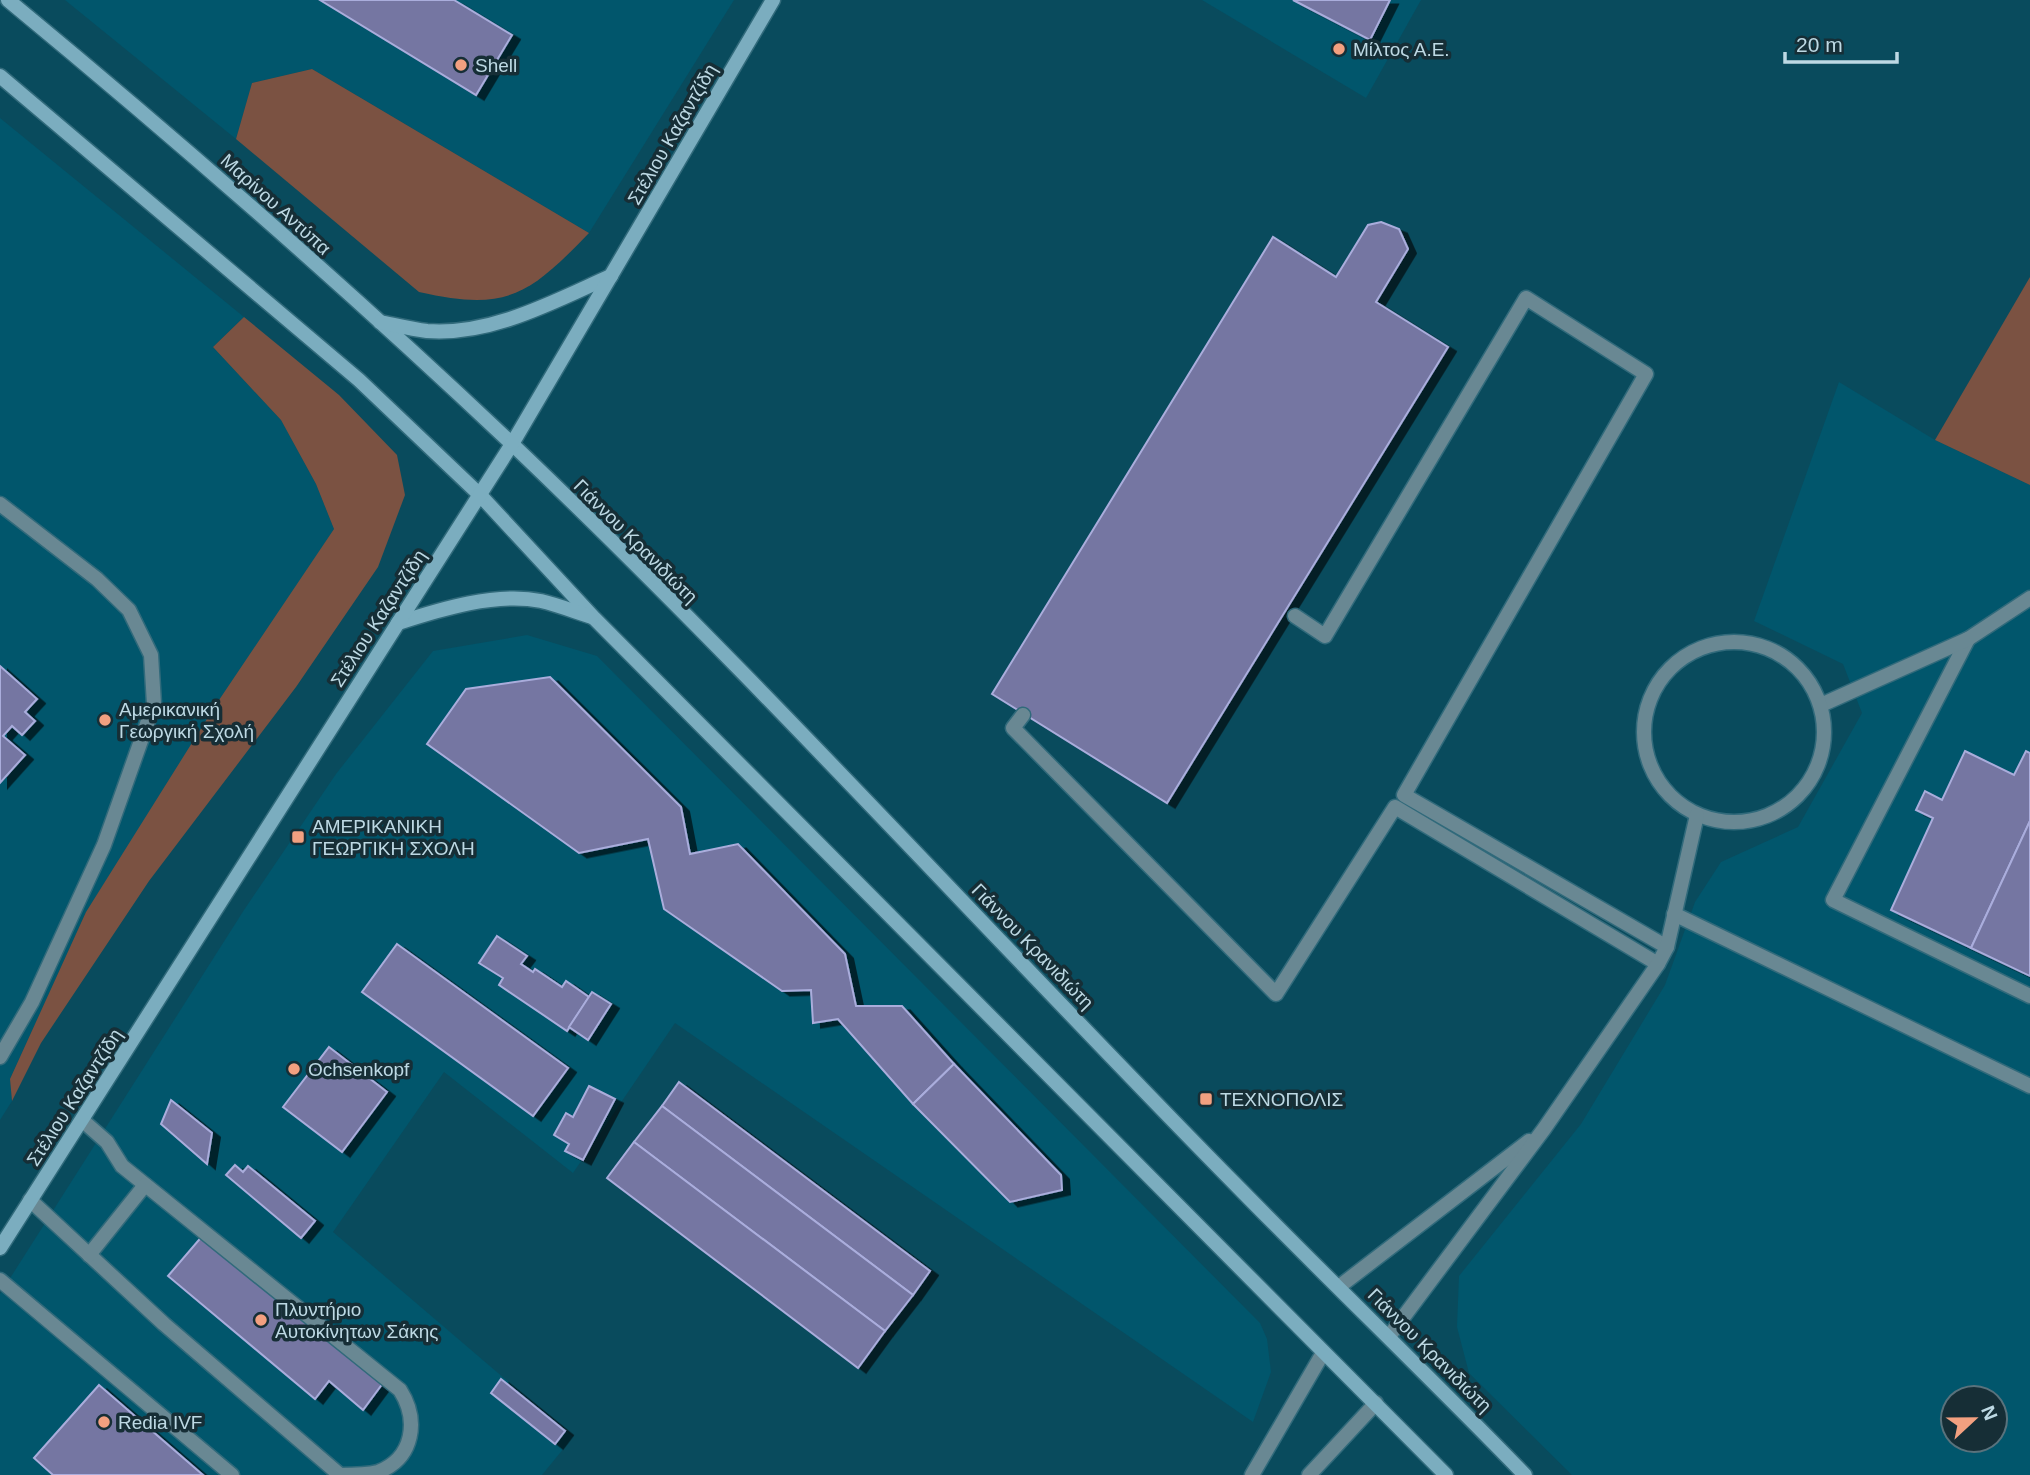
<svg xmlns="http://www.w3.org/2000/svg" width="2030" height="1475" font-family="Helvetica,sans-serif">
<defs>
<filter id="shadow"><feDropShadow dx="8" dy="4.5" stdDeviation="0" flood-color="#0009"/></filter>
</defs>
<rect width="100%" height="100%" fill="#094b5d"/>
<g fill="#01566c" fill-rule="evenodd">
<path d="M65,0H734L589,233L312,69L252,83L236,139Z"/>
<path d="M1202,0H1421L1366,98Z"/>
<path d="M0,118L244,317L213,347L281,420L316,484L334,529L86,912L10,1079L12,1101L0,1120Z"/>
<path d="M1839,382L1935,440L2030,485V1475H1572L1469,1373L1457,1327L1459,1276L1581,1124L1665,985L1695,902L1721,862L1798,827L1862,713L1843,664L1754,621ZM1953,1398H1995V1440H1953Z"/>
<path d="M527,635L597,656L1260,1323L1267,1339L1271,1372L1253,1422L675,1023L573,1173L444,1072L333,1232L573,1437L542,1475H0V1294L244,910L336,774L433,651Z"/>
</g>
<g fill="#7b5242">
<path d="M312,69L589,233C529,295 507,312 419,292L236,139L252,83Z"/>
<path d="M2030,277V485L1935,440Z"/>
<path d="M244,317L339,395L397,455L405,495L378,567L296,687L149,881L41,1043L12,1101L10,1079L86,912L217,703L334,529L316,484L281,420L213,347Z"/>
</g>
<g fill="#7476a2" stroke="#aaaddc" stroke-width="2" filter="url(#shadow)">
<path d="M320,0H454L512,35L476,95Z"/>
<path d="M1293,0H1390L1370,40Z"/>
<path d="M1381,222L1399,229L1408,249L1376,302L1448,347L1167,803L992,694L1273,237L1336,277L1368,225Z"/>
<path d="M0,666L37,699L25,712L35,721L22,735L12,726L3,736L25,755L0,783Z"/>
<path d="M550,677L681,807L690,854L738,844L845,954L856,1006H902L954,1064L913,1104L838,1019L813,1023L811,990L782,991L664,909L648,839L579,853L427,744L466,689Z"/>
<path d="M1965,751L2014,775L2026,751L2030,753V821L1971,948L1891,910L1933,818L1916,810L1925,791L1942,800Z"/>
<path d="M2030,821V976L1971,948Z"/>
<path d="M497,936L527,956L521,964L533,972L535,969L562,987L566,981L589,997L567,1031L499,985L503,978L479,963Z"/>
<path d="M397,944L568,1068L533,1116L362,992Z"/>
<path d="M592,992L611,1004L588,1040L569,1027Z"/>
<path d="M329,1047L387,1092L342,1152L283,1107Z"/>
<path d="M954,1064L1061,1175L1062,1190L1010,1202L913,1104Z"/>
<path d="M679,1082L930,1271L913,1295L662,1106Z"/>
<path d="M589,1086L615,1099L583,1160L565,1151L569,1144L554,1135L566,1113L573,1117Z"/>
<path d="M171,1100L212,1133L207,1164L161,1124Z"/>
<path d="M662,1106L913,1295L885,1331L634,1142Z"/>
<path d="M634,1142L885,1331L858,1368L607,1178Z"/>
<path d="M235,1165L243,1172L248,1166L315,1221L301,1238L226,1175Z"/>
<path d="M204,1234L245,1273L383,1383L363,1410L329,1381L315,1399L168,1276Z"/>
<path d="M501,1379L565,1431L555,1444L491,1393Z"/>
<path d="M99,1385L203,1475H53L34,1458Z"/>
</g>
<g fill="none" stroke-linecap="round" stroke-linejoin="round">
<g stroke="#316a7b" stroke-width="17">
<g id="lane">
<path d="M0,504L97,579L129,610L151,655L154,704L104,845L32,1002L0,1057"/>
<path d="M1295,616L1325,636L1526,298L1646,374L1404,795L1667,947"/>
<path d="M1968,639L1833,900L2030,996"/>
<path d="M1821,705L1968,639L2030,598"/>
<path d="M1023,715L1013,728L1276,994L1395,807L1658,964"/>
<path d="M1674,914L2030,1086"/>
<path d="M30,1200L164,1324L340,1475C352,1475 366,1475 378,1472C414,1458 419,1420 400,1390L122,1166L107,1142L82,1120"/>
<path d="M89,1255L145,1185"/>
<path d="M0,1280L232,1475"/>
</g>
</g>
<g stroke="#316a7b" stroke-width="17">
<g id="street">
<circle cx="1734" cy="732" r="90"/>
<path d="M1340,1286L1529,1141"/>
<path d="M1390,1335L1544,1129L1658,964L1667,947L1697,815"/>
<path d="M1252,1475L1323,1353"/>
<path d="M1309,1475L1376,1403"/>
</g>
</g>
<g stroke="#316a7b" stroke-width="17">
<g id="secondary">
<path d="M8,0C180,142 349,290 511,443C763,683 996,942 1240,1189C1334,1285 1431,1378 1525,1475"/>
<path d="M0,76L359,380L480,495L594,618L1446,1475"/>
<path d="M380,322C395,325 412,329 427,331C491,336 555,301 611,276"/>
<path d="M398,623C441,609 496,592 541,601C558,605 576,612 592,617"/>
<path d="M0,1248L512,444L773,0"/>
</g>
</g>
<use href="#lane" stroke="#698893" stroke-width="14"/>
<use href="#street" stroke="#698893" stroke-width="14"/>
<use href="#secondary" stroke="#7badbf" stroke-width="14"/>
</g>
<g fill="#f2a080" stroke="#162e36" stroke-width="2.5">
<circle cx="1339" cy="49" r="7"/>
<circle cx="461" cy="65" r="7"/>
<circle cx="105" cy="720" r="7"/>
<rect x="291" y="830" width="14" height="14" rx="3.5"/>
<circle cx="294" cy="1069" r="7"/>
<rect x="1199" y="1092" width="14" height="14" rx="3.5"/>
<circle cx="261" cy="1320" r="7"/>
<circle cx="104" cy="1422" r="7"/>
</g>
<g text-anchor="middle" stroke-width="7" stroke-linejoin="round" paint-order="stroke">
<g font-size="19" fill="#bdd9e4" stroke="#162e36" text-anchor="start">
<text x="1353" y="56">Μίλτος Α.Ε.</text>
<text x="475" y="72">Shell</text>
<text x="119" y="716">Αμερικανική<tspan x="119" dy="22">Γεωργική Σχολή</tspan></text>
<text x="312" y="833">ΑΜΕΡΙΚΑΝΙΚΗ<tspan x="312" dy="22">ΓΕΩΡΓΙΚΗ ΣΧΟΛΗ</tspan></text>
<text x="308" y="1076">Ochsenkopf</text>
<text x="1220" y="1106">ΤΕΧΝΟΠΟΛΙΣ</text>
<text x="275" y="1316">Πλυντήριο<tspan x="275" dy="22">Αυτοκίνητων Σάκης</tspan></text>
<text x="118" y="1429">Redia IVF</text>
</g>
<g font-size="19" fill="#bdd9e4" stroke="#162e36">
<text transform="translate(672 134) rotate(-60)" y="7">Στέλιου Καζαντζίδη</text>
<text transform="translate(276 204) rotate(42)" y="7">Μαρίνου Αντύπα</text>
<text transform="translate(636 541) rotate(45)" y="7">Γιάννου Κρανιδιώτη</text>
<text transform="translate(378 618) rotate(-57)" y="7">Στέλιου Καζαντζίδη</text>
<text transform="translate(1033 946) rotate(46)" y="7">Γιάννου Κρανιδιώτη</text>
<text transform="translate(74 1097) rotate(-57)" y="7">Στέλιου Καζαντζίδη</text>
<text transform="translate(1430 1350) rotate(45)" y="7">Γιάννου Κρανιδιώτη</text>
</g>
</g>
<g transform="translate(1974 1419) rotate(68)"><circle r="33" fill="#162e36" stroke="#59727c" stroke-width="2"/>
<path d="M0-5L12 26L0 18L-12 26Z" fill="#f2a080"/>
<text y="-10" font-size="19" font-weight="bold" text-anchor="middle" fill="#bdd9e4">N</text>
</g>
<path d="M1785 52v10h112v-10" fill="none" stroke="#bdd9e4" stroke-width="3.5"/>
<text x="1796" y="52" font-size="21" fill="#bdd9e4" stroke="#162e36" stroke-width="5" paint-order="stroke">20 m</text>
</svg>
